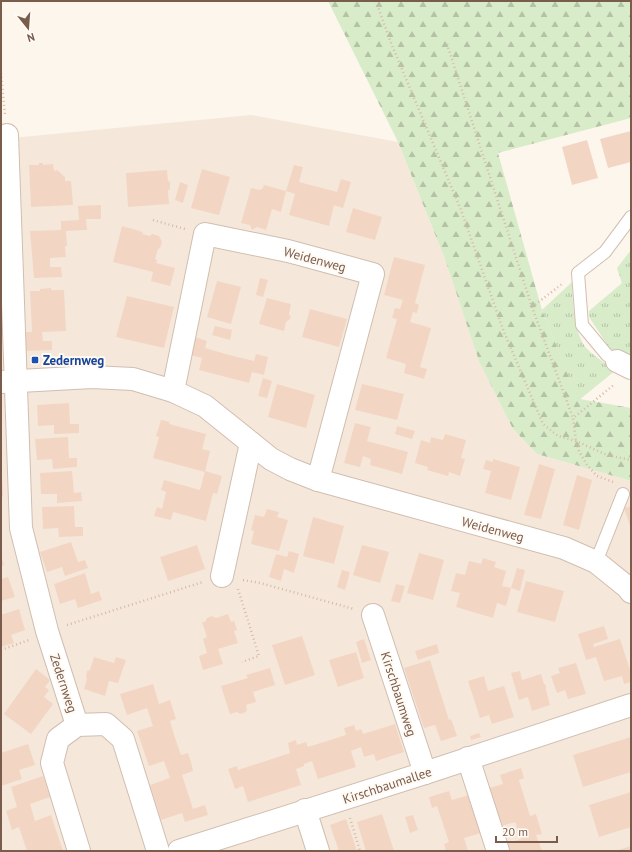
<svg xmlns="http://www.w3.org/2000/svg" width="632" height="852" font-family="'PT Sans',sans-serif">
<defs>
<pattern id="grass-tufts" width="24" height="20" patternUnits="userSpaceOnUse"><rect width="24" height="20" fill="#d8ecc9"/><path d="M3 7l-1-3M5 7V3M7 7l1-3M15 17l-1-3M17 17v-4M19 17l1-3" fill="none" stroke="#b4c2a5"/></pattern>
<pattern id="forest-firs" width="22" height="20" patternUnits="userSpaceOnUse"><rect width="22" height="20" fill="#d8ecc9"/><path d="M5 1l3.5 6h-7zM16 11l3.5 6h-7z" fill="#b4c2a5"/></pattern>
</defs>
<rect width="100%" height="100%" fill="#fdf6ec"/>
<path fill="#f5e8da" d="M251,115L398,142L445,259L479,360L513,429L537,454L631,481V851H1V139Z"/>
<g fill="url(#grass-tufts)">
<path d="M631,250V358L612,352L589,317V311L622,283L617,268Z"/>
<path d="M572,282C573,303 573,327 584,345C590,354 608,365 616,370L578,401L542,310Z"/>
</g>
<path fill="url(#forest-firs)" d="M328,1H631V118L498,153L542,310L578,400L580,399L631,408V481L537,454L513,429L479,361L445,259L398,142Z"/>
<g fill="#f3d5c3">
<path d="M631,131V162L608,168L600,139Z"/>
<path d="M587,140L598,178L572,185L562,147Z"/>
<path d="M39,163H43V165L53,164L54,171L57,170L65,177V181H71L73,205L31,207L29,165H39Z"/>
<path d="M294,165L303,167L299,182L337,192L341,179L351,182L343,208L334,205L329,226L289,215L295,194L286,191Z"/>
<path d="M202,169L230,177L219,215L191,208Z"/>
<path d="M167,170L168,181L170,182V189L168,191L169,204L128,207L126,173Z"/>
<path d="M180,182L188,185L183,203L175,200Z"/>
<path d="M264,185L286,191L281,212L272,209L266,230L257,227L252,230L250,225L241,223L251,188L260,190L263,188Z"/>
<path d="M101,205V219H86L87,230L66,231L67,246H65L66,257L50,258V267H61L62,277L34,278L30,231L61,230V221L79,220L78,206Z"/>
<path d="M353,208L382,217L375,240L346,232Z"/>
<path d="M122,226L143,232L142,234L150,236L152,234L159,236L162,242L160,248L158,249L155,259L157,260L156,263L175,268L170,286L151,281L153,272L113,262Z"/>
<path d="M394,257L425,265L415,303L419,305L417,313L413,312L410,322L431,328L420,367L427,369L424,379L404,373L406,364L386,358L397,319L392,318L395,308L400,309L403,300L384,295Z"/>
<path d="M260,278L268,280L263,297L256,295Z"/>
<path d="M217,281L241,287L231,324L207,317Z"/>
<path d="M51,288V290H64L66,331L42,332L43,341H52V350L24,351L23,332H32L30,291H40V289Z"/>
<path d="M127,296L174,307L164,348L116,337Z"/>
<path d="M267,298L291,304L289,314L291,317L289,320L286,322L284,331L259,324Z"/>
<path d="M310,309L347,319L339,347L302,337Z"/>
<path d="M215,326L232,330L230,340L212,335Z"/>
<path d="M195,337L207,341L205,348L229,355L254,361L256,354L268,357L264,375L252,372L249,383L199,370L202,358L190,355Z"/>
<path d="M263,378L272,381L267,398L258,396Z"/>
<path d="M277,384L315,395L306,428L268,417Z"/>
<path d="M362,384L404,394L397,420L355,410Z"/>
<path d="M69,403L70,424H79V433L54,434V425L38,426L37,405Z"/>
<path d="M161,420L170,422L169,424L206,434L202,449L210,451L205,472L153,458L159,437L156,436Z"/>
<path d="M355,423L371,427L367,441L408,452L402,474L370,465L371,459L363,456L360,467L344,463Z"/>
<path d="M397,426L415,431L412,439L395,434Z"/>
<path d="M445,434L466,440L461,458L465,459L460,476L449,472L448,476L427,470L428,467L415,463L421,440L430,443L431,437L443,440Z"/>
<path d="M68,437L69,458H77V467L53,469L52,459L37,460L35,439Z"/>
<path d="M493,459L520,467L511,500L485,493L491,471L483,469L486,460L493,462Z"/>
<path d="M539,464L555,469L541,519L524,515Z"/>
<path d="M72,471L74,493L81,492L82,501L57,503V494H41L40,473Z"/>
<path d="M205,471L222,476L217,494L213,493L206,521L173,512L171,520L154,516L157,507L162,509L166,492L161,490L164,480L200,490Z"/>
<path d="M1,475H2L3,496L1,497Z"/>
<path d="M577,475L592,480L579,530L563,525Z"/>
<path d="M74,506L75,527H83V536L59,537L58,528L43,529L42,507Z"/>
<path d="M631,506V529L624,508Z"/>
<path d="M267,509L279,512L277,517L288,520L279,551L251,544L254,531L251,530L255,515L264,517Z"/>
<path d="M313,517L344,526L334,564L303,556Z"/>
<path d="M71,542L78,562L85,560L88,568L65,576L62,567L47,572L40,552Z"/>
<path d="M197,545L205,569L168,581L160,557Z"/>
<path d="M362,545L389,552L380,583L353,575Z"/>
<path d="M289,551L299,554L294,573L284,569L281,581L269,577L276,554L287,557Z"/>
<path d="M419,553L444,560L433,600L407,593Z"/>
<path d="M1,555L4,565L1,566Z"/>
<path d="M483,558L496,562L494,567L506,571L502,586L511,588L506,606L497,603L493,618L456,607L460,593L451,591L456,573L465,575L469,561L481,564Z"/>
<path d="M517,568L525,570L520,591L511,588Z"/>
<path d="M342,570L350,572L345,590L337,587Z"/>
<path d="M85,573L91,594L99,591L102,600L78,608L75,599L60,604L54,584Z"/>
<path d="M8,577L15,597L1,601V579Z"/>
<path d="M526,581L564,591L555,622L517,612Z"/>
<path d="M396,584L405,586L400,603L391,601Z"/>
<path d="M19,609L25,630L11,635L14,643L1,647V615Z"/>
<path d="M228,614L231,622L234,621L237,630L234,631L238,643L218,649L223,664L203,670L199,656L207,653L203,639L207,637L202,622H205L207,618L212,616L216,618Z"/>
<path d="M604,626L608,639L593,644L594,647L620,639L631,673V682L624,684L622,676L604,681L596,657L586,660L578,634Z"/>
<path d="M302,636L315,675L285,685L272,645Z"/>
<path d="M364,639L371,660L362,663L356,642Z"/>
<path d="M437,644L439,653L418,660L415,651Z"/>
<path d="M356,652L364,678L338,687L329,660Z"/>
<path d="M94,657L114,663L116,657L126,660L118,683L109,681L105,696L84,689L87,679L86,677L87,671L90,670Z"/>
<path d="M430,660L449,720L451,719L457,736L441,741L435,725L424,728L404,668Z"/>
<path d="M576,663L586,694L568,699L565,690L557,693L551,676L560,673L558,668Z"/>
<path d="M270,668L275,685L253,692L256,702L246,705L247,709L246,712L240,714L237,712L230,714L221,686L248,678L246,675Z"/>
<path d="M36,669L50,680L45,687L49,690L44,697L53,704L31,734L4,714Z"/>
<path d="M520,671L522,680L541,674L544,684L546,685V690L550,705L532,711L528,697L519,700L511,673Z"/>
<path d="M484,676L488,691L504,686L514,717L492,724L489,715L480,718L468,681Z"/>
<path d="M153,684L159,704L170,700L176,719L170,721L175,738L181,755L188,753L191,762L193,771L182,775L193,809L205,805L208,815L185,822L182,813L161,820L150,785L170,778L164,761L149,766L137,731L153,726L147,708L127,715L120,694Z"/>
<path d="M395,724L404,752L376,761L374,754L364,757L361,747L351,751L356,767L318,779L312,761L304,764V766L296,769L301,785L248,802L243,786L235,789L228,769L237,766L238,770L290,753L288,743L296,740L297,745L306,742L308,747L346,735L344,728L354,725L356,731L361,729L363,734Z"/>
<path d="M479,733L481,737L471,740L470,736Z"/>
<path d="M631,737V772L583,787L573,755Z"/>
<path d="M28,744L35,765L19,770L22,779L1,786V753Z"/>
<path d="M521,768L524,778L519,780L530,816L536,814L542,834L536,835L542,851H506L504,845L521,839L515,822L498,827L486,789L503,784L500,775Z"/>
<path d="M43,776L50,797L30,804L35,821L51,815L63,851H27L19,827L12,830L6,811L17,807L11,787Z"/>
<path d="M449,791L452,800L469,795L481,833L464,838L468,851H446L444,844L449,842L437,806L432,808L429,797Z"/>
<path d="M631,792V827L599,837L589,805Z"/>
<path d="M382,814L394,851H366L357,822Z"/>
<path d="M413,815L418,830L410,833L405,817Z"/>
<path d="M346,819L352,836L357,851H339L330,825Z"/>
<path d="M631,846V851H615Z"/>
</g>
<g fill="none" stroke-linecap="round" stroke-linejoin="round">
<g stroke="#d1beb0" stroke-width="14">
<g id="service">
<path d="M617,361L607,355L582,325L578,273L605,252L631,217"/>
<path d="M596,562L623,494"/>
</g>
</g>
<g stroke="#d1beb0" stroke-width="24">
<g id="minor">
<path d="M7,135L21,528L47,631L77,725"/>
<path d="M617,361L631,368"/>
<path d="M1,382L92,377L133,379L173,391L205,406L271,459L290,469L318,480L564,548L596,562L627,587L631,592"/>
<path d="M173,391L205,234L288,251L373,274L318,480"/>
<path d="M222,576L251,443"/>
<path d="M373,615L425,773"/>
<path d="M468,758L498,851"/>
<path d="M305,810L318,851"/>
<path d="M79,851L52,763L58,739L77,725L106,724L123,739L158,851"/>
<path d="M179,851L425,773L631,705"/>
</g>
</g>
<g stroke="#d9b8a5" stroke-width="2.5" stroke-dasharray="1 3" stroke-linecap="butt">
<path d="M376,1L391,43L461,210L504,332L543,424L558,436L576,441L607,455L631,460"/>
<path d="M447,44L532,307L573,418"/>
<path d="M1,73L5,115"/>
<path d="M153,220L185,229"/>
<path d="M532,307L562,284"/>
<path d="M613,482L597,476L587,465L579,451L576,441L573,418L615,384"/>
<path d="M243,580L260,583L354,609"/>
<path d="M238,589L259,656L242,662"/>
<path d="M67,625L203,582"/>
<path d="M1,650L29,640"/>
<path d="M350,818L360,851"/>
</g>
<use href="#service" stroke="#fff" stroke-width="12"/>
<use href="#minor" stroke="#fff" stroke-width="22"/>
</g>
<rect fill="#1a4fb4" stroke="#fffaf3" stroke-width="1.5" x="31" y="356" width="8" height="8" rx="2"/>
<g text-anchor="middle" stroke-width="4" stroke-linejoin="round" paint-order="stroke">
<g font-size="13" fill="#7a5c4d" stroke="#fffaf3">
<text transform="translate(315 259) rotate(15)" y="5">Weidenweg</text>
<text transform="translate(493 529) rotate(15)" y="5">Weidenweg</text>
<text transform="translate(64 683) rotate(72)" y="5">Zedernweg</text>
<text transform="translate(399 694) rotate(72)" y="5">Kirschbaumweg</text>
<text transform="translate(387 785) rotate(-18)" y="5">Kirschbaumallee</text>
</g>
<g font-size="13" font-weight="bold" fill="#164399" stroke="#fffaf3" text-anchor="start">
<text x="43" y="365">Zedernweg</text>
</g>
</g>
<rect width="632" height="852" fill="none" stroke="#7a5c4d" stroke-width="4"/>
<g transform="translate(28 28) rotate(163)" stroke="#fffaf3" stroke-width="3" paint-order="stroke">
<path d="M0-3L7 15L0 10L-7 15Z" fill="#7a5c4d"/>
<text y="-6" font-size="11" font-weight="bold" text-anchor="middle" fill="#7a5c4d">N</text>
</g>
<path d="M496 836v6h61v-6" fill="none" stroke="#7a5c4d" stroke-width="2"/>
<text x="502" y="836" font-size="12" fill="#7a5c4d" stroke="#fffaf3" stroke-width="3" paint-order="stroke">20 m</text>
</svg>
